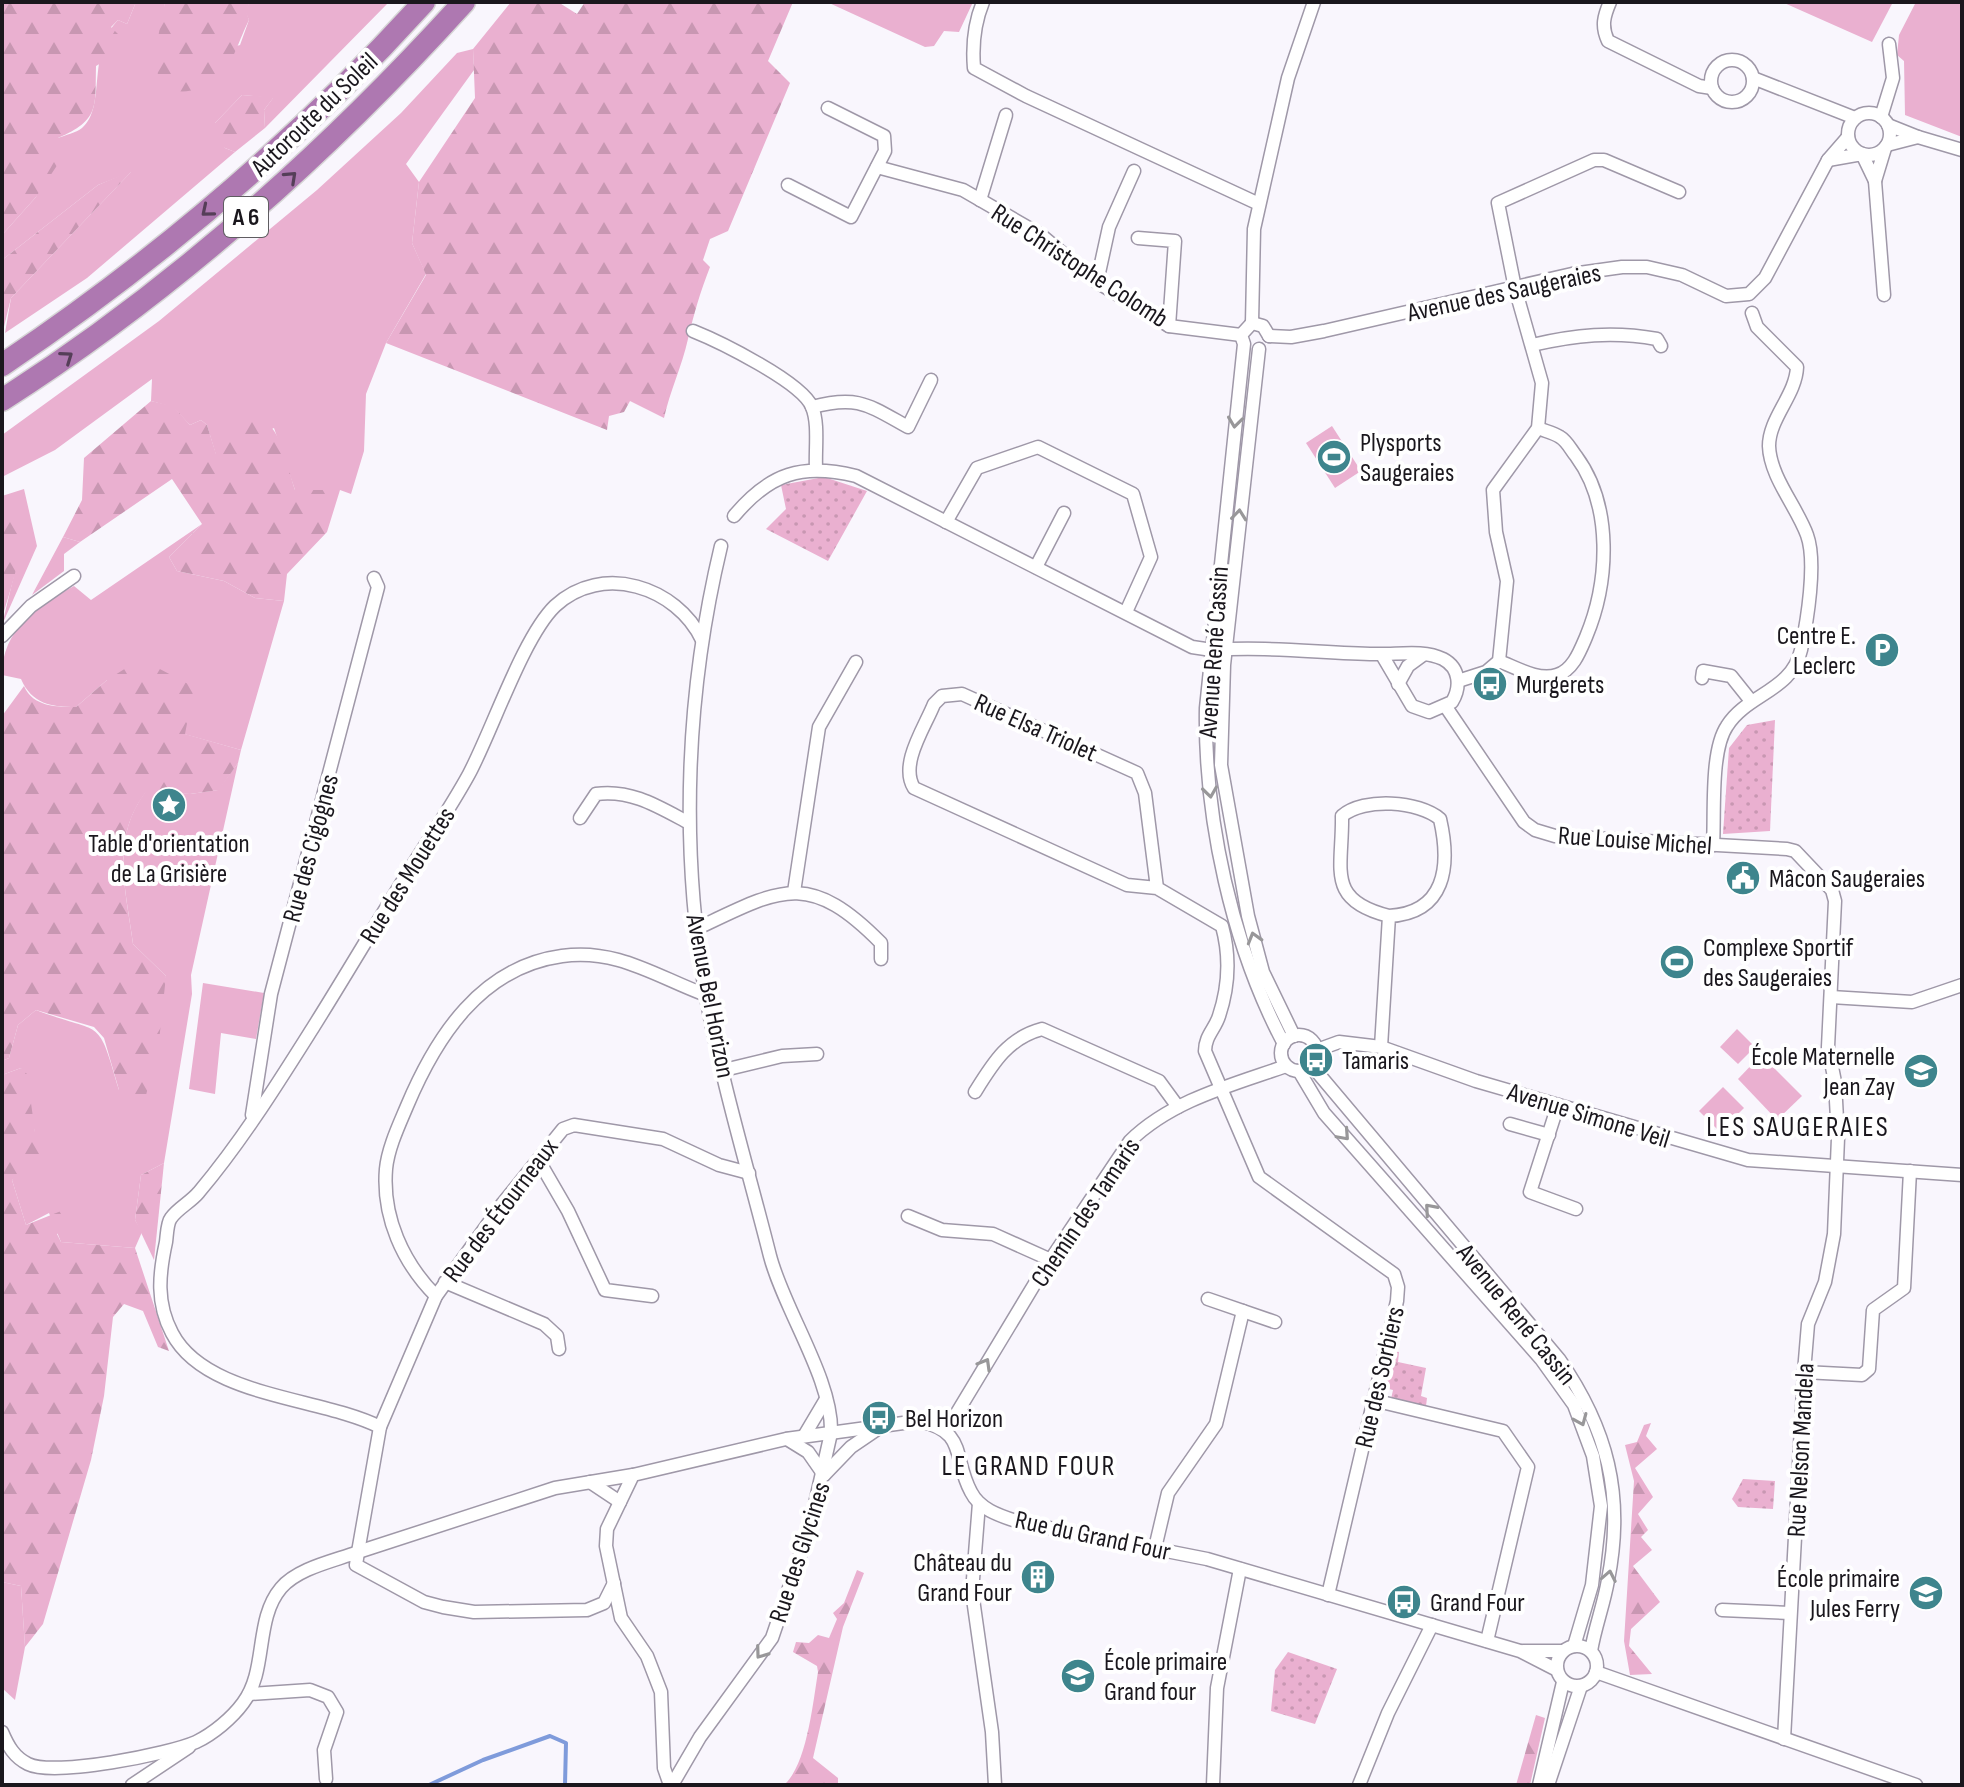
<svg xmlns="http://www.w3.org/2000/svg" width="1964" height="1787" font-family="'Sofia Sans Condensed',sans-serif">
<defs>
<pattern id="forest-firs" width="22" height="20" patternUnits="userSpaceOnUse" patternTransform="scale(2)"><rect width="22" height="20" fill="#eab0d0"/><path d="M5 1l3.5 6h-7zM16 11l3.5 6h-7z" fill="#c897b2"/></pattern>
<pattern id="park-dots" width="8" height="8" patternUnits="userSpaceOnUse" patternTransform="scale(2)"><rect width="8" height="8" fill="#eab0d0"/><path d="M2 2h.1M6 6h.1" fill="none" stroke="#c897b2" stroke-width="1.8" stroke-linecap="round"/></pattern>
</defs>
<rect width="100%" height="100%" fill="#f9f6fd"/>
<g fill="#eab0d0">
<path d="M136,2H165L157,70L240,45L249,20L245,11L250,2H389L265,128L264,110L273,98L242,95L215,123L225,148L235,152L87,278L5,333L11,298L131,172L98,185L2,260V235L36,197L58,138C65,135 76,133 82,128C107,107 86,53 118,20L127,24Z"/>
<path d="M827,2H973L959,32L944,31L934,46L925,47Z"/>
<path d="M1782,2H1893L1872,42Z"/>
<path d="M1916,2H1962V137L1905,115L1904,61L1897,55L1899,35Z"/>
<path d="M473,49L474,70L406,164L419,182L412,243L426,274L386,343L366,394L364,451L351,494L340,490H295L274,428L216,455L207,425L201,420L190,425L173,407L151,401L152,379L55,450L2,477V435L159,321L317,190L401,113L457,53Z"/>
<path d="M1332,426L1361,471L1335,488L1306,443Z"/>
<path d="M24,489L37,546L2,625L14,575V504H2V496Z"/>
<path d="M202,524L169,557L177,571L224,581L255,598L284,601L241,750L184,734L107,680L76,707C51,707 32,704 21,679L2,675C2,629 38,606 74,586L91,600Z"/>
<path d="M63,537L80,542L64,554V571L32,595Z"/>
<path d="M238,763L191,975L192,994L164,1163L141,1175L135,1220L142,1232L135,1248L61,1242L49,1213L26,1225L12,1180L42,1132L35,1133L21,1068L2,1075V1061L9,1058L18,1025L36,1010C104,1036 97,1014 119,1090L166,976L133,944C126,889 110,839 146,791L190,794L218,790Z"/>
<path d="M203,983L264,993L256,1039L221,1033L215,1094L189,1089Z"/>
<path d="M1737,1029L1755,1047L1738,1064L1720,1047Z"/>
<path d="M1761,1055L1802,1096L1777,1120L1738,1079Z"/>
<path d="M1723,1087L1744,1108L1720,1132L1699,1111Z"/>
<path d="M2,1582L21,1586L25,1647L15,1700L2,1688Z"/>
</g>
<g fill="url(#forest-firs)">
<path d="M2,2H136L127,24L118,20L111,27L121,37L111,57L96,66C95,107 100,120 58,138L62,158L36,197L2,235Z"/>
<path d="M165,2H250L246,11L249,20C239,39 234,64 216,79C199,93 161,101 157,70C154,49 161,23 165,2Z"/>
<path d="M511,2H558L577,14L585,2H793L768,61L790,83L728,231L710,239L703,260L710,267C700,293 694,313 688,339C682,366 670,391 664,418L630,401L624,412L609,416L607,430L386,343L426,275L412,243L419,182L475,98L473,49Z"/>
<path d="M242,95L274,97L264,110L265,128L235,152L225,148L215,137V123Z"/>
<path d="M133,170L11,298L2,335V260L98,185Z"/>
<path d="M151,401L173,406L190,425L201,420L207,425L216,454L224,439L250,416C282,419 286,464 295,490H340L327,532L287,574L284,601L255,598L224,581L177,571L169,557L202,524L172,479L80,542L63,537L82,500L84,458Z"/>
<path d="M2,504H14C33,530 10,589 2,619Z"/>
<path d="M134,663L156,667L194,687L185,734L241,750L238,763L219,790L190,794L146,792C110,839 126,890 133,944L166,976L159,1041L142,1112L119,1090L104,1038L94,1027L36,1010L18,1025L9,1058L2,1061V716L24,686C33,707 57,707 76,707L107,680Z"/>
<path d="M21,1068L27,1074L35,1132H43L44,1150L12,1180L26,1225L61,1211L74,1215L75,1222L57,1234L61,1242L135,1248L169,1351L158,1347L143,1311L124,1304L113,1317L104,1396L91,1460L43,1624L25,1647L21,1586L2,1582V1075Z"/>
<path d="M164,1163L154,1260L135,1220L141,1175Z"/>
<path d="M1651,1423L1646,1436L1657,1449L1635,1468L1653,1497L1638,1514L1648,1530L1641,1537L1652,1550L1633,1566L1660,1602L1631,1629L1629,1646L1652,1674L1630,1675L1624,1641L1634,1481L1625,1445L1637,1442L1644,1425Z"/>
<path d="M857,1570L864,1573L843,1627L813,1758L838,1778V1785H784C807,1765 813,1702 818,1672L817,1666L793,1652L796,1642L809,1643L818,1635L829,1638L837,1619L833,1613L844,1603Z"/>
<path d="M1536,1715L1545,1718L1530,1785H1516Z"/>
</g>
<g fill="url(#park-dots)">
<path d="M824,477L867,491L828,561L766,529L786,509L781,485Z"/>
<path d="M1775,720L1770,831L1723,834L1729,748L1747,725Z"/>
<path d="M1393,1351L1399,1352L1398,1362L1426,1368L1421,1396L1427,1398L1426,1406L1391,1399L1393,1390L1385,1388Z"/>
<path d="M1743,1479L1775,1481L1773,1509L1738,1507L1732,1499Z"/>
<path d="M1288,1652L1337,1669L1315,1724L1271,1711L1275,1670Z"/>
</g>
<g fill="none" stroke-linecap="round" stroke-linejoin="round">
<path stroke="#7f9bdb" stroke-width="4" d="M429,1785L483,1760L550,1736L566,1743L565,1785"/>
<g stroke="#9f98a8" stroke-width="15">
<g id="street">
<path d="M983,2C974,24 972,44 974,68L1026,96L1259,204"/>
<path d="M1610,2C1604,16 1601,26 1608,41L1699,86L1712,88"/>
<circle cx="1732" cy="81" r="21"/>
<path d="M1753,78L1855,118"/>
<circle cx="1869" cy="134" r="21"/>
<path d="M1881,117L1893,78L1889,44"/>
<path d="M1848,137L1828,160L1862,154L1875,181L1885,148"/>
<path d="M1918,137L1962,150"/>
<path d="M1887,145L1918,137L1888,125"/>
<path d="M877,167L963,190L1041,235L1097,282L1169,326L1241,335"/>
<path d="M1875,181L1884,295"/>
<path d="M788,185L851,217L885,151L884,136L828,108"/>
<path d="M980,200L1006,115"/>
<path d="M1138,238L1175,241L1169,326"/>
<path d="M1097,282L1109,227L1134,171"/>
<path d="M1252,323L1254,229L1288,78L1314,2"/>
<path d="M693,331C718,341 802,382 812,407C819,423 815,450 816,468"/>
<path d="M1269,336L1263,326L1252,323L1241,335L1244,344L1206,708C1204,818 1232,946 1284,1044"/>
<path d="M1269,336L1291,337L1324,331L1572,274L1622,267H1647L1682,275L1726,296L1749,294L1765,278L1828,160"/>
<path d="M1532,345C1575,335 1613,331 1657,339L1661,346"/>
<path d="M1259,349L1224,665L1221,765L1248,916L1263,972L1294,1036"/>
<path d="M812,407C858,395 868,405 908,427L931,380"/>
<path d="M734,516C770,473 802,463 856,476L1192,647L1212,650C1266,646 1321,653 1375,654C1396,655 1423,649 1443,659C1460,668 1461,687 1452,702L1429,712L1412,706L1382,655"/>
<path d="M946,522L977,468L1038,447L1133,494L1151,557L1126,612"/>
<path d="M1036,567L1064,513"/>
<path d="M2,636L31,606L74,576"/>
<path d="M1499,661C1517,668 1538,681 1557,675C1573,670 1580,651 1586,637C1609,582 1613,506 1576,456C1571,450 1567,441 1560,437C1554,433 1545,431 1538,428"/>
<path d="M1702,678L1703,671L1731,676L1751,701"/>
<path d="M1458,681L1486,672L1499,661L1507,581L1496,532L1493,490L1538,428L1542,383L1515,288L1498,203L1594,160H1604L1679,192"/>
<path d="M1398,684L1408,666L1423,655"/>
<path d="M1446,707L1524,822L1535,830L1555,836L1787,849L1795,851L1832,890L1835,901L1828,1047L1835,1082L1838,1138L1834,1234L1825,1282L1808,1324L1804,1372L1784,1739"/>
<path d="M580,818L596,794C631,789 659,807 689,823"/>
<path d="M1713,845C1715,814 1710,751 1727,726C1747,694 1792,691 1801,650C1807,622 1817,562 1807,535C1797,507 1770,477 1769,446C1769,418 1796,395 1797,367L1757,327L1752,313"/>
<path d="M1157,888L1145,793L1137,773L962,694L942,696L934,704C925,727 899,764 914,788L1127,885L1157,888L1222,926C1230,955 1229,986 1219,1016C1215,1029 1205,1036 1205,1051L1259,1177L1394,1274L1398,1287L1397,1301L1328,1595"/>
<path d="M794,892L819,727L856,662"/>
<path d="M696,929C780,889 808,869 881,943V959"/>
<path d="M1831,997L1912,1002L1962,985"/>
<circle cx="1299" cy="1053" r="18"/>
<path d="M1381,1047L1389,916C1445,913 1451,867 1440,819C1419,801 1364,797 1342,816C1343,869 1325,900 1389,916"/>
<path d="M1317,1050L1339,1042L1381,1047L1476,1081L1748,1160L1962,1175"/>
<path d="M1312,1066L1559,1359C1607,1428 1625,1495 1608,1580C1604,1604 1595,1627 1591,1651"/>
<path d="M724,1070L782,1056L817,1054"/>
<path d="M1299,1071L1324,1113L1541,1359L1574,1405L1593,1456L1601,1506L1592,1585L1574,1646"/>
<path d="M975,1092C993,1063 1008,1038 1042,1029L1159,1081L1178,1107"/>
<path d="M1558,1105L1530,1192L1576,1209"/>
<path d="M252,1115L271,994L378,587L374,578"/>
<path d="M1510,1124L1549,1135"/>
<path d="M539,1161L568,1211L605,1290L652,1296"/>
<path d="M908,1216L942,1230L993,1234L1051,1260"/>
<path d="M445,1282L544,1324L557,1336L559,1349"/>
<path d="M436,1296C403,1263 382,1217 386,1169C388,1148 399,1125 407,1106C436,1037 481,967 562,956C617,948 657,977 706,995"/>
<path d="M1208,1299L1275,1322"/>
<path d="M1804,1372L1862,1375L1869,1369L1873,1310L1904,1288L1910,1171"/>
<path d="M1373,1400L1503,1431L1528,1467L1487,1641"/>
<path d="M380,1427L436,1296L503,1203L563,1129L574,1125L663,1139L719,1165L749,1173"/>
<path d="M946,1431L1037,1280L1130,1141C1172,1100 1232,1085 1286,1066"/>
<path d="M804,1436L826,1399"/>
<path d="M787,1439L808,1452L824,1475"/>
<path d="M824,1475L851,1447L876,1430"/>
<path d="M590,1482L620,1502"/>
<path d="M979,1503L972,1592L992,1732L995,1785"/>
<path d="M1155,1548L1168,1493L1216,1424L1243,1311"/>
<path d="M358,1552L380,1427C320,1397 205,1397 172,1333C156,1303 159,1274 166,1242C167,1235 167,1223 171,1218C178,1208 191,1202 199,1192C242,1141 278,1083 314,1026C346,975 377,922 409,871C429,839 451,807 469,774C492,731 523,637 555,606C602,562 677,587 702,640"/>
<path d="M358,1552L555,1488L633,1475"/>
<path d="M1722,1610L1790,1613"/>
<circle cx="1577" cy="1666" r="20"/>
<path d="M1523,1651H1563"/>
<path d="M1596,1672L1916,1785"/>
<path d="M249,1694L310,1690L328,1697L337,1712L324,1750L326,1779"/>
<path d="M2,1732C8,1746 14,1757 28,1764C54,1777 169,1754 196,1742C213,1734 232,1718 243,1703C268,1670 254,1620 281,1588C298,1568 334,1561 358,1552L356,1565L424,1602L443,1607L474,1612L587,1610L604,1603L614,1583"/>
<path d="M132,1785L189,1747"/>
<path d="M670,1785L664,1768L661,1692L647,1656L621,1618L606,1546L607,1529L633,1475L786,1439L918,1421C968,1431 952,1457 971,1492C980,1510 1001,1516 1019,1522L1207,1559L1520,1651L1557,1670"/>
<path d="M672,1785L700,1737L772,1638L810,1526L831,1433C833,1380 784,1310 770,1256C748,1169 721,1080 705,991C680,844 686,692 721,546"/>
<path d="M1213,1785L1217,1688L1240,1569"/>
<path d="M1359,1785L1388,1713L1432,1625"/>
<path d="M1539,1785L1563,1682"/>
<path d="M1548,1785L1581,1686"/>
</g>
</g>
<g stroke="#d6d5d6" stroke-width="25">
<g id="highway">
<path d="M2,365C157,261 299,140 424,2"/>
<path d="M2,400C174,290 327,153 464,2"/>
</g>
</g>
<use href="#street" stroke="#fff" stroke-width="12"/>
<use href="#highway" stroke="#ae78b1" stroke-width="22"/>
</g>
<defs><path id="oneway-chevron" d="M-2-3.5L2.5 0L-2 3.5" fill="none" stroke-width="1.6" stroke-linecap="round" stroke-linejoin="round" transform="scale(2)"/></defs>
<g stroke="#553e58">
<use href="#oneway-chevron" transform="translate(291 177) rotate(-43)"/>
<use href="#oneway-chevron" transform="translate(207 211) rotate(140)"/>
<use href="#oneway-chevron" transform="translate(67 357) rotate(-35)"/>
</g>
<g stroke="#989799">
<use href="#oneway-chevron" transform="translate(1235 422) rotate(97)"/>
<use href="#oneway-chevron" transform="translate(1239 515) rotate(-84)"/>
<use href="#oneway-chevron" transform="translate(1210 792) rotate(82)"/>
<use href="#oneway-chevron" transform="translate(1254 938) rotate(-106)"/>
<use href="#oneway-chevron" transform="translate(1344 1135) rotate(48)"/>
<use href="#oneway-chevron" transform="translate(1430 1209) rotate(-131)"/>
<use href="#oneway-chevron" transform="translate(985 1364) rotate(-60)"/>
<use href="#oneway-chevron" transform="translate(1581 1420) rotate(67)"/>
<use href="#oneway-chevron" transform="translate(1609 1576) rotate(-79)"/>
<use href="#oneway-chevron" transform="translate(761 1653) rotate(126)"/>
</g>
<defs>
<g id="stadium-disc" transform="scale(1.8)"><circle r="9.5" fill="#3e858d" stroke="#fff"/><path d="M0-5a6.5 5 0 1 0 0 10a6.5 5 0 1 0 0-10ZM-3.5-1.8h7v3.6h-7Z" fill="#fff"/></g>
<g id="parking-disc" transform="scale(1.8)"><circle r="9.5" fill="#3e858d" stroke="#fff"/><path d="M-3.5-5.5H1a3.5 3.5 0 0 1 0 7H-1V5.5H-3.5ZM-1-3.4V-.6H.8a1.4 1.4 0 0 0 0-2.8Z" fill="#fff"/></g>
<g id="bus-disc" transform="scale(1.8)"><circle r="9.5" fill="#3e858d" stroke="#fff"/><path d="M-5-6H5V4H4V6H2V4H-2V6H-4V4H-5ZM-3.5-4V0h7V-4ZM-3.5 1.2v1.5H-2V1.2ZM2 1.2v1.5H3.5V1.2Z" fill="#fff"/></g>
<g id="sight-disc" transform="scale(1.8)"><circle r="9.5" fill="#3e858d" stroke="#fff"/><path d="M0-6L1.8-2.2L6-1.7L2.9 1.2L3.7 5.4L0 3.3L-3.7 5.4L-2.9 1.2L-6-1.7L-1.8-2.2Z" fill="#fff"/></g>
<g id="civic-disc" transform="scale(1.8)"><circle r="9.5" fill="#3e858d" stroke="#fff"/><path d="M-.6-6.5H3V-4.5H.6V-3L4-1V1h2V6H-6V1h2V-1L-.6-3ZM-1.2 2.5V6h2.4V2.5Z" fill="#fff"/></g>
<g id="school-disc" transform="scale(1.8)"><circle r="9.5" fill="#3e858d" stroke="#fff"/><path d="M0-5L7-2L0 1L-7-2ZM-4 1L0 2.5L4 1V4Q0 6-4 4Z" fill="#fff"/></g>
<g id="building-disc" transform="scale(1.8)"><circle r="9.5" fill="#3e858d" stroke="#fff"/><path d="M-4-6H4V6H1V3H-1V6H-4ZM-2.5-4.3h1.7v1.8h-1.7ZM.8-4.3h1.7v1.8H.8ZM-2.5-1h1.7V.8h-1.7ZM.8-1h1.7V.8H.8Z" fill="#fff"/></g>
</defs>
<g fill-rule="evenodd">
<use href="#stadium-disc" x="1334" y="457"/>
<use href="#parking-disc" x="1882" y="650"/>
<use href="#bus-disc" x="1490" y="684"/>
<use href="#sight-disc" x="169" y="805"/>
<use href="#civic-disc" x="1743" y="878"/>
<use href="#stadium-disc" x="1677" y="962"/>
<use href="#bus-disc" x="1316" y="1060"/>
<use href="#school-disc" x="1921" y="1071"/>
<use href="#bus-disc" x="879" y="1418"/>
<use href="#building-disc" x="1038" y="1577"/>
<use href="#school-disc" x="1926" y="1593"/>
<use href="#bus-disc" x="1404" y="1602"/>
<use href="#school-disc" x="1078" y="1676"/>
</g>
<g text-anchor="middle" stroke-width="8" stroke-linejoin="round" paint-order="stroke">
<rect fill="#fff" stroke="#5f5d61" stroke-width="2" x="224" y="197" width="44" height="40" rx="6"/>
<g font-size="24" font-weight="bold" fill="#1a171d">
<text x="246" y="225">A 6</text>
</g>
<g font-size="26" fill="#1a171d" stroke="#fff">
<text transform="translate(314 114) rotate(-44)" y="9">Autoroute du Soleil</text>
<text transform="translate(1080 265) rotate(33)" y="9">Rue Christophe Colomb</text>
<text transform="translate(1504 292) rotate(-12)" y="9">Avenue des Saugeraies</text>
<text transform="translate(1213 652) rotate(-86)" y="9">Avenue René Cassin</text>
<text transform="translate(1036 727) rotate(24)" y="9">Rue Elsa Triolet</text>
<text transform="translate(1635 840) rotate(4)" y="9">Rue Louise Michel</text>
<text transform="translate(310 848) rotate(-75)" y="9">Rue des Cigognes</text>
<text transform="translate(407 875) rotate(-58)" y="9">Rue des Mouettes</text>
<text transform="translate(711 996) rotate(79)" y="9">Avenue Bel Horizon</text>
<text transform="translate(1589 1115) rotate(17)" y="9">Avenue Simone Veil</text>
<text transform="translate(500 1210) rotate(-53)" y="9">Rue des Étourneaux</text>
<text transform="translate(1085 1212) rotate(-56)" y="9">Chemin des Tamaris</text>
<text transform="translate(1517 1314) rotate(51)" y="9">Avenue René Cassin</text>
<text transform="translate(1379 1377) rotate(-77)" y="9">Rue des Sorbiers</text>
<text transform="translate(1800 1450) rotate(-87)" y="9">Rue Nelson Mandela</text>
<text transform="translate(1093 1535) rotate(12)" y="9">Rue du Grand Four</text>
<text transform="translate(799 1552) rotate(-72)" y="9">Rue des Glycines</text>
</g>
<g font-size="26" fill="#1a171d" stroke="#fff" text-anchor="start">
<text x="1360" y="451">Plysports<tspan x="1360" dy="30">Saugeraies</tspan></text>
<text x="1856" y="644" text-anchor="end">Centre E.<tspan x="1856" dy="30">Leclerc</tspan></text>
<text x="1516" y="693">Murgerets</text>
<text x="169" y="852" text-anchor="middle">Table d'orientation<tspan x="169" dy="30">de La Grisière</tspan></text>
<text x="1769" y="887">Mâcon Saugeraies</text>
<text x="1703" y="956">Complexe Sportif<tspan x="1703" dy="30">des Saugeraies</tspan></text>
<text x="1895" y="1065" text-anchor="end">École Maternelle<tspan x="1895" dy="30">Jean Zay</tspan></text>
<text x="1342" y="1069">Tamaris</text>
<text x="905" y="1427">Bel Horizon</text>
<text x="1012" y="1571" text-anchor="end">Château du<tspan x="1012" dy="30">Grand Four</tspan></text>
<text x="1900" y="1587" text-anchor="end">École primaire<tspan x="1900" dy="30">Jules Ferry</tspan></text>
<text x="1430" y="1611">Grand Four</text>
<text x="1104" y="1670">École primaire<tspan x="1104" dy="30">Grand four</tspan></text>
</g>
<g font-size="28" letter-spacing="2" fill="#1a171d" stroke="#fff">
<text x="1798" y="1136">LES SAUGERAIES</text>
<text x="1029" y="1475">LE GRAND FOUR</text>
</g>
</g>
<rect width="1964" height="1787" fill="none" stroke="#1a171d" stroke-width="8"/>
</svg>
